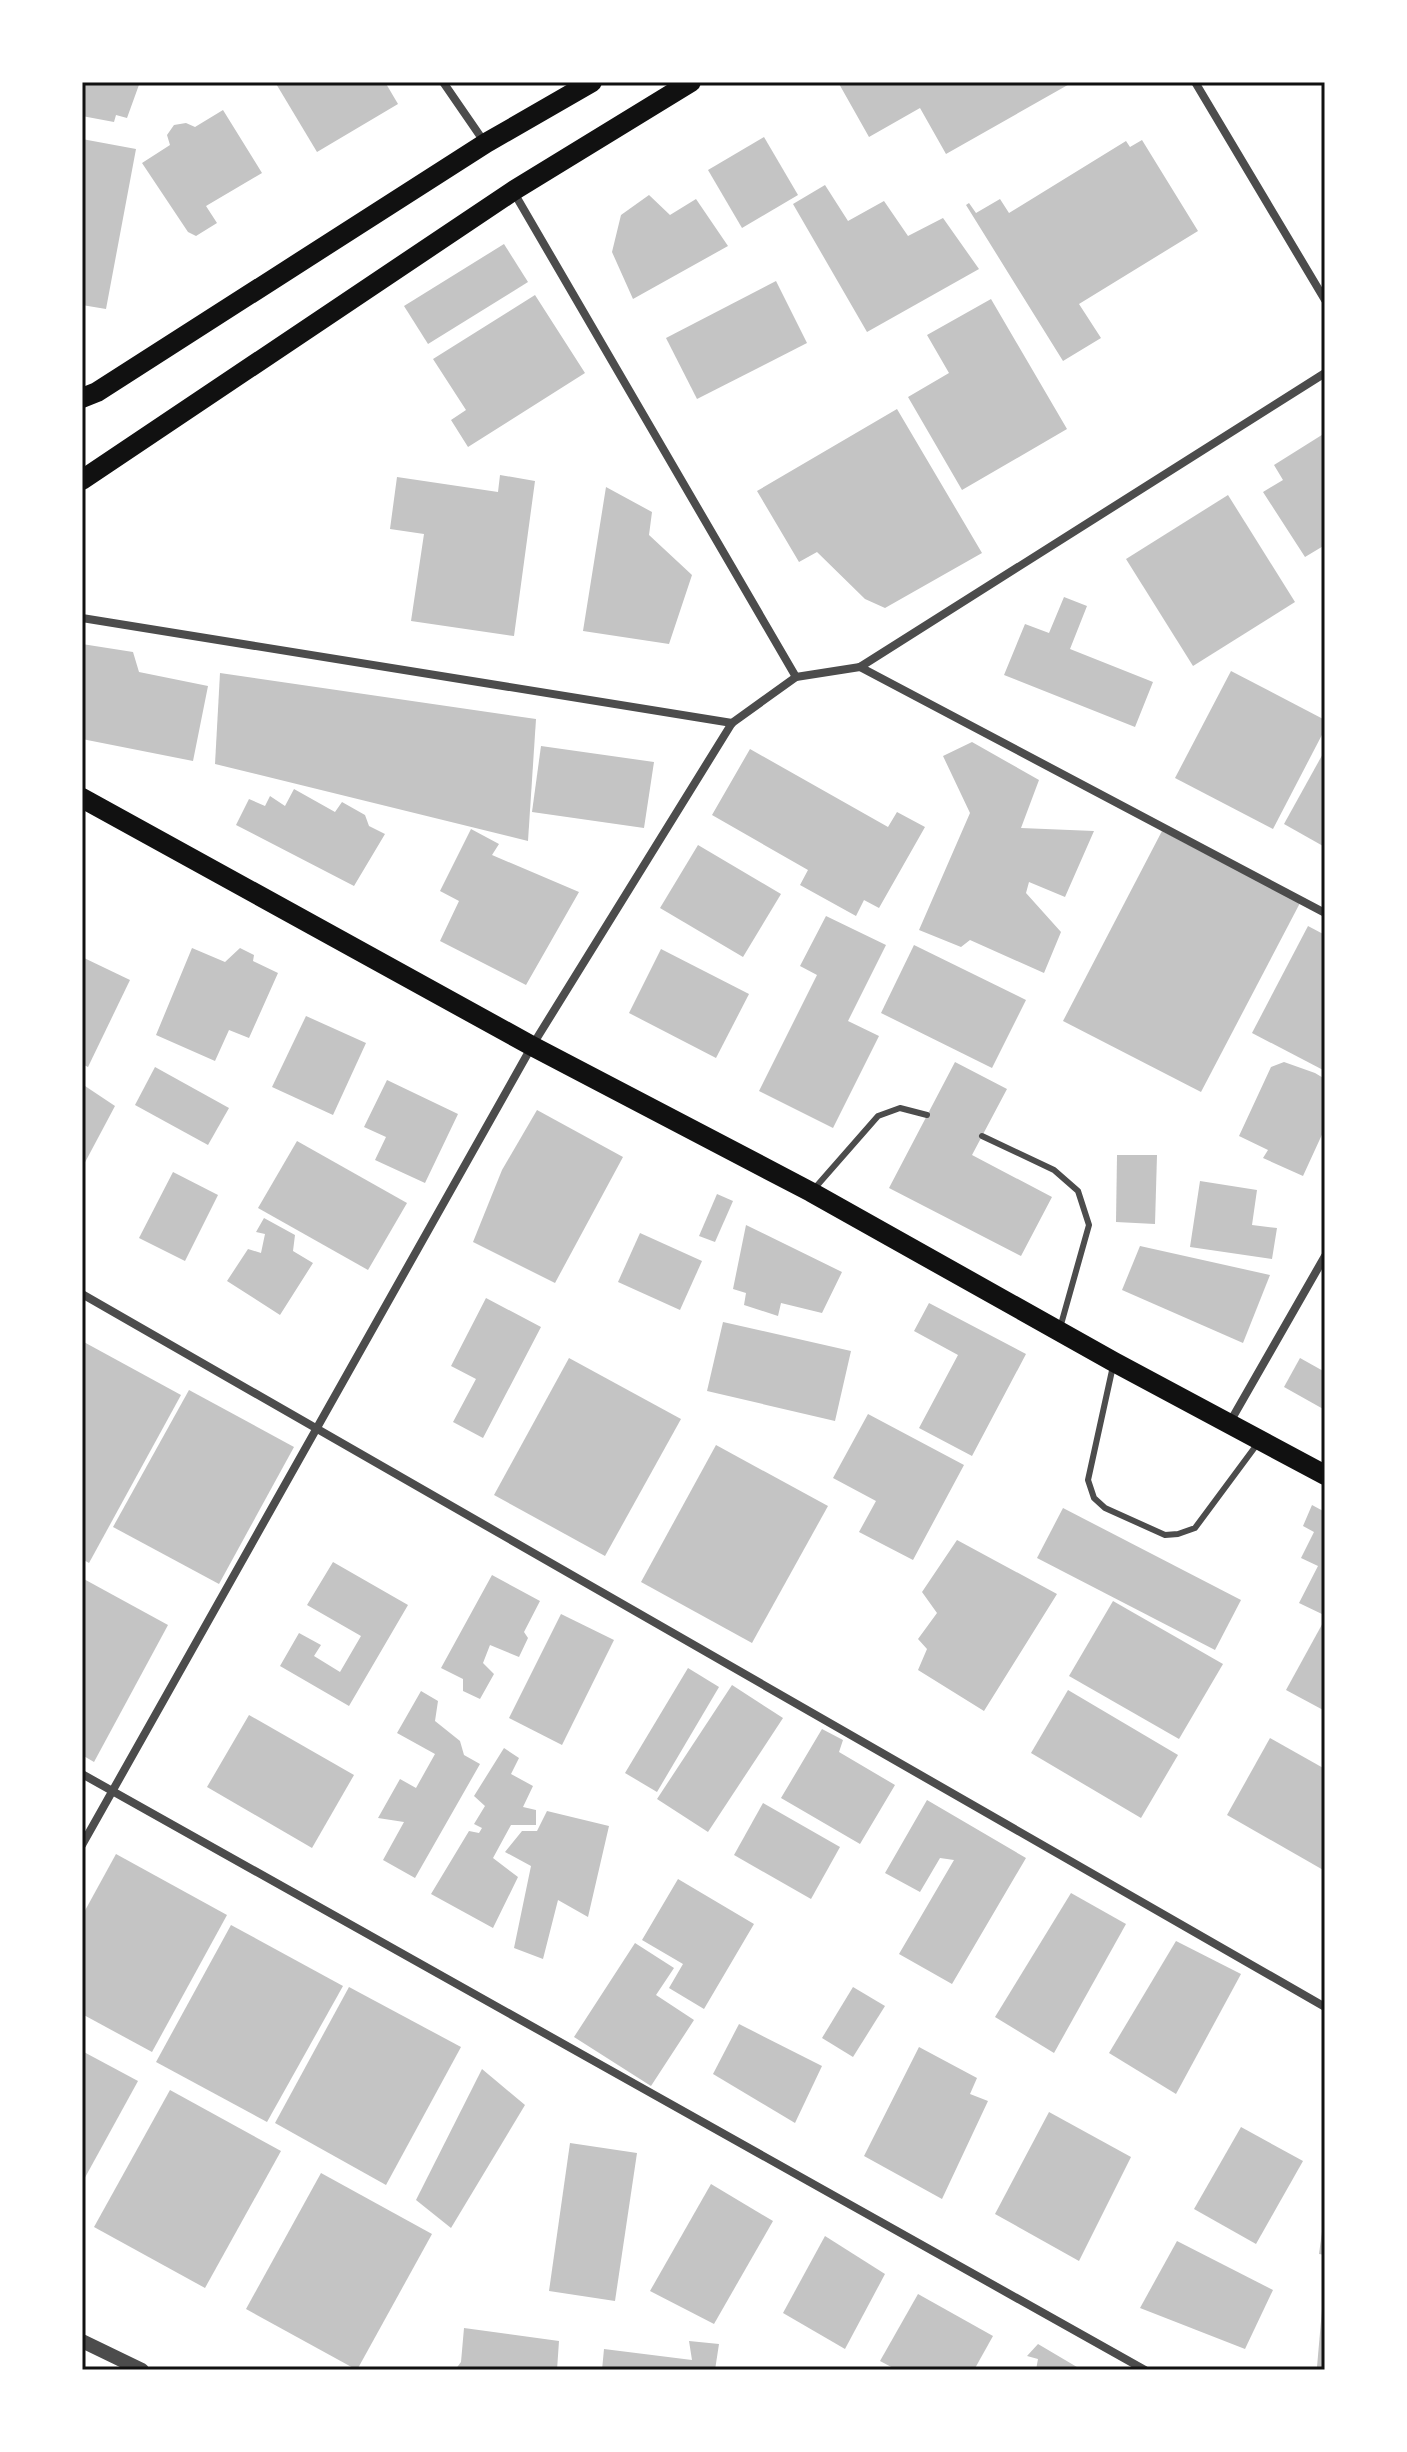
<svg xmlns="http://www.w3.org/2000/svg" width="1407" height="2452" font-family="'Noto Serif',serif">
<rect width="100%" height="100%" fill="#fff"/>
<g fill="#c4c4c4">
<path d="M82,82H140L127,118L116,115L114,122L82,116Z"/>
<path d="M275,82H385L398,104L317,152Z"/>
<path d="M838,82H1073L946,154L920,108L869,137Z"/>
<path d="M223,110L262,173L206,206L217,223L196,236L188,232L142,163L170,145L167,135L174,125L186,123L195,127Z"/>
<path d="M764,137L798,195L742,228L708,170Z"/>
<path d="M82,139L136,149L106,309L82,305Z"/>
<path d="M1142,140L1198,231L1079,304L1101,338L1063,361L966,205L969,203L976,213L1000,199L1009,213L1126,141L1130,147Z"/>
<path d="M825,185L848,221L884,201L908,236L943,218L979,269L867,332L793,204Z"/>
<path d="M649,195L670,215L696,199L728,246L633,299L612,252L621,215Z"/>
<path d="M504,244L528,282L428,344L404,306Z"/>
<path d="M776,281L807,343L697,399L666,338Z"/>
<path d="M535,295L585,373L468,447L451,420L466,410L433,359Z"/>
<path d="M991,299L1067,429L962,490L908,397L949,373L927,335Z"/>
<path d="M897,409L982,553L885,608L865,599L817,552L799,562L757,491Z"/>
<path d="M1325,433V545L1305,557L1263,492L1283,480L1274,465Z"/>
<path d="M500,475L535,481L514,636L411,621L424,534L390,529L397,477L498,492Z"/>
<path d="M606,487L652,512L649,535L692,575L669,644L583,631Z"/>
<path d="M1228,495L1295,602L1193,666L1126,559Z"/>
<path d="M1064,597L1087,606L1070,649L1153,682L1135,727L1004,675L1025,624L1049,633Z"/>
<path d="M82,644L133,652L139,672L208,686L193,761L82,739Z"/>
<path d="M1231,671L1325,720V729L1273,829L1175,778Z"/>
<path d="M220,673L536,719L528,841L215,764Z"/>
<path d="M972,742L1039,780L1021,828L1094,831L1065,897L1029,882L1026,893L1061,932L1044,973L970,940L961,947L919,930L970,813L943,756Z"/>
<path d="M541,746L654,762L644,828L532,812Z"/>
<path d="M750,749L888,827L897,812L925,827L879,908L864,900L856,916L800,885L808,870L712,815Z"/>
<path d="M1325,750V843L1323,846L1284,824Z"/>
<path d="M294,789L335,812L342,802L365,815L369,826L385,834L354,886L236,825L249,799L265,806L270,796L285,806Z"/>
<path d="M471,829L499,844L492,855L579,892L526,985L440,941L459,901L440,891Z"/>
<path d="M1162,831L1300,903L1201,1092L1063,1021Z"/>
<path d="M698,845L781,894L743,957L660,908Z"/>
<path d="M826,916L886,945L848,1021L879,1036L833,1128L759,1091L817,975L800,966Z"/>
<path d="M1308,926L1325,935V1071L1252,1033Z"/>
<path d="M914,945L1026,1000L992,1068L881,1013Z"/>
<path d="M192,948L225,962L240,948L254,955L253,961L278,973L249,1038L229,1030L215,1061L156,1035Z"/>
<path d="M661,949L749,994L716,1058L629,1013Z"/>
<path d="M82,957L130,980L88,1067L82,1064Z"/>
<path d="M306,1016L366,1043L333,1115L272,1087Z"/>
<path d="M955,1062L1007,1089L972,1155L1052,1197L1021,1256L889,1188Z"/>
<path d="M1284,1062L1315,1073L1325,1079V1128L1303,1176L1263,1158L1268,1150L1239,1136L1271,1067Z"/>
<path d="M155,1067L229,1108L208,1145L135,1105Z"/>
<path d="M387,1080L458,1114L425,1183L375,1160L386,1137L364,1127Z"/>
<path d="M82,1084L115,1106L82,1168Z"/>
<path d="M537,1110L623,1157L555,1283L473,1242L502,1170Z"/>
<path d="M297,1141L407,1203L368,1270L258,1208Z"/>
<path d="M1117,1155H1157L1155,1224L1116,1222Z"/>
<path d="M173,1172L218,1195L185,1261L139,1238Z"/>
<path d="M1200,1181L1257,1190L1252,1225L1277,1228L1272,1259L1190,1247Z"/>
<path d="M717,1194L733,1201L715,1242L699,1236Z"/>
<path d="M264,1218L295,1235L293,1251L313,1263L280,1315L227,1281L248,1249L261,1253L265,1234L256,1232Z"/>
<path d="M746,1225L842,1272L822,1313L781,1303L778,1316L744,1305L746,1293L733,1289Z"/>
<path d="M640,1233L702,1261L680,1310L618,1282Z"/>
<path d="M1140,1246L1270,1275L1243,1343L1122,1290Z"/>
<path d="M486,1298L541,1327L483,1438L453,1422L476,1379L451,1366Z"/>
<path d="M929,1303L1026,1354L972,1456L919,1428L958,1355L914,1331Z"/>
<path d="M723,1322L851,1351L835,1421L707,1391Z"/>
<path d="M82,1341L181,1395L89,1563L82,1559Z"/>
<path d="M569,1358L681,1419L605,1556L494,1495Z"/>
<path d="M1300,1358L1325,1372V1410L1284,1387Z"/>
<path d="M189,1390L294,1447L219,1584L113,1527Z"/>
<path d="M868,1414L964,1465L913,1560L859,1532L876,1501L833,1478Z"/>
<path d="M716,1445L828,1506L752,1643L641,1582Z"/>
<path d="M1312,1505L1325,1512L1324,1615L1299,1603L1318,1566L1301,1558L1314,1532L1303,1526Z"/>
<path d="M1063,1508L1241,1600L1215,1650L1037,1558Z"/>
<path d="M957,1540L1057,1594L984,1711L918,1670L927,1649L918,1639L937,1613L922,1592Z"/>
<path d="M333,1562L408,1605L349,1706L280,1666L299,1633L321,1645L314,1656L340,1672L361,1636L307,1605Z"/>
<path d="M492,1575L540,1601L524,1632L528,1638L519,1657L490,1645L483,1663L494,1674L480,1699L463,1691V1679L441,1668Z"/>
<path d="M82,1578L168,1625L94,1762L82,1755Z"/>
<path d="M1113,1601L1223,1664L1179,1739L1069,1676Z"/>
<path d="M561,1614L614,1640L562,1745L509,1718Z"/>
<path d="M1325,1619V1711L1286,1690Z"/>
<path d="M688,1668L719,1687L657,1792L625,1773Z"/>
<path d="M732,1685L783,1718L708,1832L657,1799Z"/>
<path d="M1068,1690L1178,1755L1141,1818L1031,1753Z"/>
<path d="M421,1691L438,1701L435,1721L460,1741L464,1755L480,1764L415,1878L383,1860L404,1822L378,1818L400,1779L416,1788L435,1754L397,1733Z"/>
<path d="M249,1715L354,1775L312,1848L207,1787Z"/>
<path d="M822,1729L843,1740L839,1752L895,1785L860,1844L781,1798Z"/>
<path d="M1270,1738L1325,1769V1871L1227,1815Z"/>
<path d="M504,1748L519,1758L511,1774L533,1786L523,1807L536,1810V1825H511L493,1858L518,1877L493,1928L431,1894L469,1831L479,1833L482,1828L474,1824L485,1806L474,1796Z"/>
<path d="M927,1800L1026,1858L952,1984L899,1954L954,1860L940,1858L920,1892L885,1873Z"/>
<path d="M763,1803L840,1847L811,1899L734,1855Z"/>
<path d="M547,1811L609,1826L588,1917L558,1900L543,1959L514,1948L531,1866L505,1852L522,1831H537Z"/>
<path d="M116,1854L227,1915L152,2052L82,2014V1916Z"/>
<path d="M678,1879L754,1924L704,2009L669,1988L683,1964L642,1940Z"/>
<path d="M1071,1893L1126,1924L1054,2053L995,2017Z"/>
<path d="M231,1925L343,1986L267,2122L156,2062Z"/>
<path d="M1176,1941L1241,1974L1176,2094L1109,2053Z"/>
<path d="M635,1943L674,1968L656,1995L694,2020L651,2086L574,2037Z"/>
<path d="M349,1987L461,2047L386,2185L275,2123Z"/>
<path d="M853,1987L885,2006L853,2057L822,2038Z"/>
<path d="M739,2024L822,2066L795,2123L713,2074Z"/>
<path d="M919,2047L977,2078L970,2094L988,2101L942,2199L864,2156Z"/>
<path d="M82,2051L138,2081L82,2183Z"/>
<path d="M482,2069L525,2105L451,2228L416,2200Z"/>
<path d="M170,2090L281,2151L205,2288L94,2227Z"/>
<path d="M1049,2112L1131,2157L1079,2261L995,2214Z"/>
<path d="M1241,2127L1303,2161L1256,2244L1194,2209Z"/>
<path d="M570,2143L637,2153L615,2301L549,2291Z"/>
<path d="M321,2173L432,2234L357,2370L246,2309Z"/>
<path d="M711,2184L773,2221L714,2324L650,2291Z"/>
<path d="M1323,2224H1325V2255L1319,2254Z"/>
<path d="M825,2236L885,2274L845,2349L783,2313Z"/>
<path d="M1177,2241L1273,2290L1245,2349L1140,2308Z"/>
<path d="M918,2294L993,2336L974,2370H897L880,2361Z"/>
<path d="M1323,2298L1325,2299V2367H1317Z"/>
<path d="M464,2328L559,2341L557,2370H455L461,2362Z"/>
<path d="M689,2341L719,2344L715,2370H602L604,2349L692,2360Z"/>
<path d="M1038,2344L1082,2370H1036L1038,2359L1027,2356Z"/>
</g>
<g fill="none" stroke-linecap="round" stroke-linejoin="round">
<g stroke="#4c4c4c" stroke-width="6">
<path d="M982,1136L1054,1170L1078,1191L1089,1225L1060,1328"/>
<path d="M814,1189L878,1116L900,1108L927,1115"/>
<path d="M1113,1366L1088,1480L1094,1498L1105,1508L1165,1535L1178,1534L1195,1528L1258,1443"/>
</g>
<g stroke="#4c4c4c" stroke-width="8">
<path d="M443,82L485,143"/>
<path d="M1195,82L1325,300"/>
<path d="M513,191L796,677"/>
<path d="M82,618L732,723"/>
<path d="M860,667L1325,913"/>
<path d="M82,1294L1325,2007"/>
<path d="M1230,1422L1325,1256"/>
<path d="M82,1774L1145,2370"/>
<path d="M82,1845L532,1046L732,723L796,677L860,667L1325,373"/>
</g>
<path stroke="#4c4c4c" stroke-width="14" d="M82,2341L142,2370"/>
<g stroke="#111" stroke-width="20">
<path d="M82,398L97,392L486,143L592,82"/>
<path d="M82,480L513,191L691,82"/>
<path d="M82,798L532,1046L811,1192L1114,1362L1325,1475"/>
</g>
</g>
<rect width="1407" height="2452" fill="none" stroke="#ffffff" stroke-width="168"/>
<rect x="84" y="84" width="1239" height="2284" fill="none" stroke="#111" stroke-width="3"/>
</svg>
